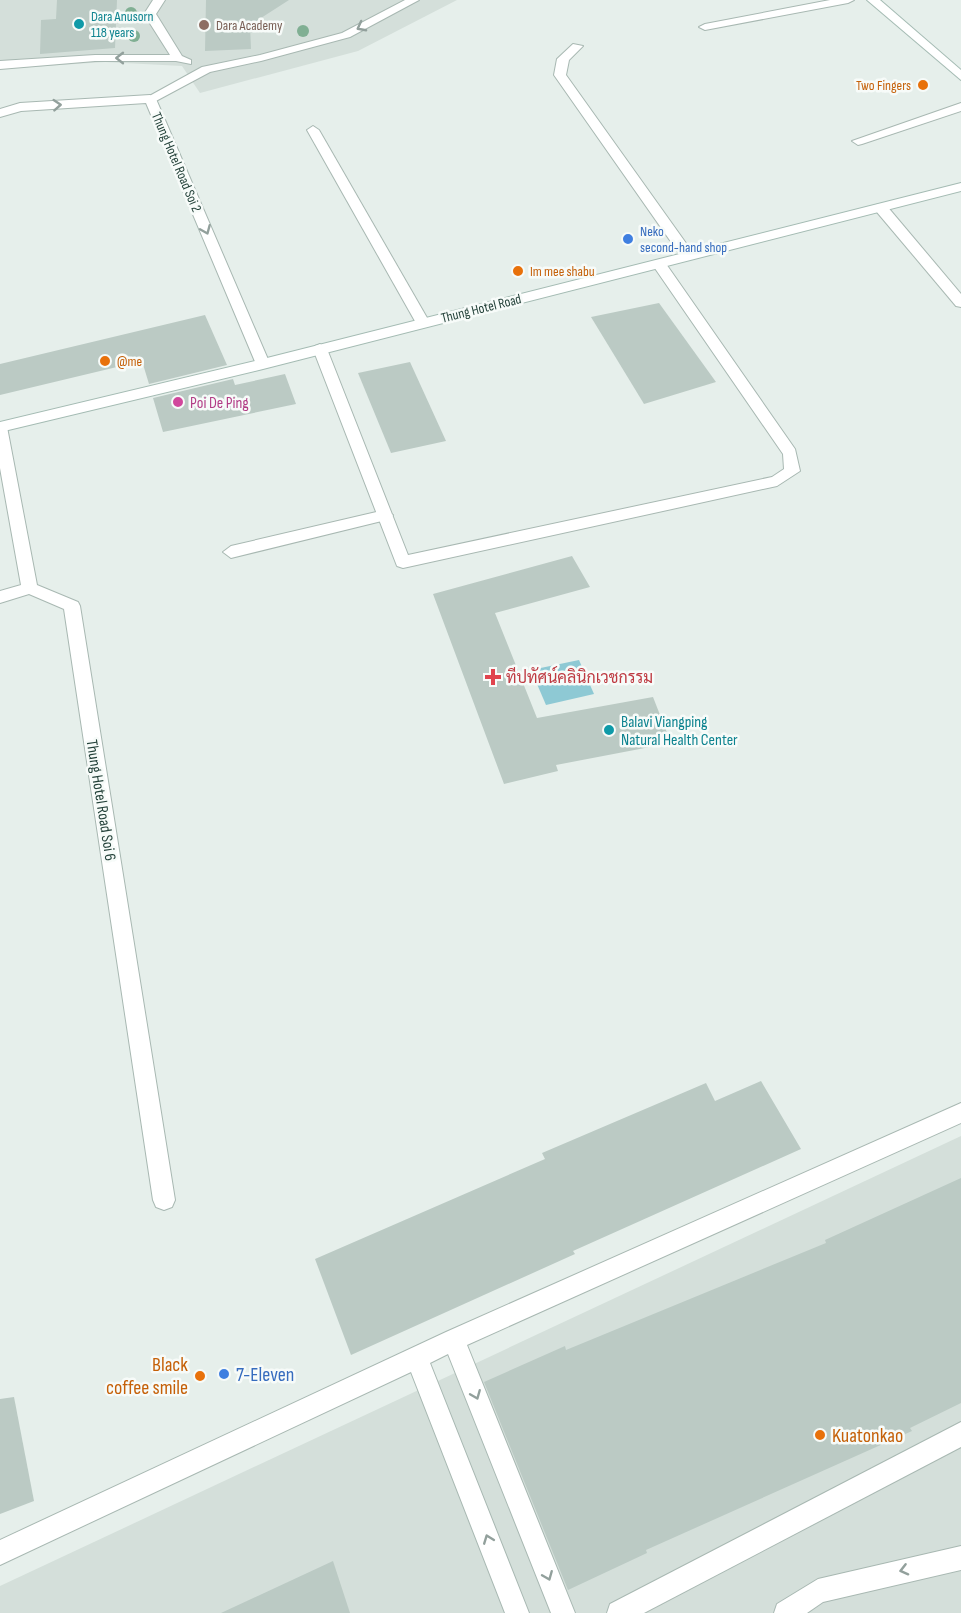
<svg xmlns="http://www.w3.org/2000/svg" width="961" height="1613" font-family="'Sofia Sans Condensed',Sarabun,sans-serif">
<rect width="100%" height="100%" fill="#e6efeb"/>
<g fill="#d4dfda">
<path d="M0,0H457L358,51L200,93L182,66L105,62L0,69Z"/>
<path d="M961,1136V1613H0V1586Z"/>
</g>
<path fill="#8ec9d4" d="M579,660L594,694L546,705L531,670Z"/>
<g fill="#bbcac4">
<path d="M57,0H117L115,48L40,54L41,20L56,19Z"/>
<path d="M206,0H289L250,25L251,49L205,51Z"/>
<path d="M659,303L716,382L644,404L591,317Z"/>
<path d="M205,315L227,365L149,384L142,361L0,395V364Z"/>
<path d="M410,362L446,441L391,453L358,373Z"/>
<path d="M285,374L296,404L163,432L153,398L233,379L235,385Z"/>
<path d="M572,556L590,587L495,613L537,718L653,697L671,743L556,765L558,771L504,784L433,594Z"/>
<path d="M761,1081L801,1149L573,1251L575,1254L351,1355L315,1259L545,1159L542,1153L706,1083L715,1101Z"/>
<path d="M961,1178V1403L910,1428L912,1431L646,1550L647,1553L568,1590L484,1382L565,1346L566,1350L826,1243L825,1240Z"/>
<path d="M14,1397L34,1501L0,1514V1399Z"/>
<path d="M333,1561L350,1613H221Z"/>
</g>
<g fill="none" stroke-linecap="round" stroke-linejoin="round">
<g stroke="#a8b8b2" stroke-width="2">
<g id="lane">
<path d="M153,0H165L156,14L182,56L191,60V64L176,61H95L0,69V61L95,55H170L144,14Z"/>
<path d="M405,0H419L350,37L261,61L210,72L154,102L144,99L202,67L260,55L342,33Z"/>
<path d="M830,0H854L848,3L705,30L699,27L705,24Z"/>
<path d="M573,44L583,46L569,60L566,75L693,253V259H683L554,75L557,59Z"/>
<path d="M961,103V111L862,144L858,145L852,141Z"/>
<path d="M881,204L886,205L961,294V307L956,306L876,211V205Z"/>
<path d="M385,510L393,515L390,519L231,558L223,552L231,546Z"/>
<path d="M961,1422V1447L644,1613H607L610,1604Z"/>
<path d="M961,1546V1570L823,1602L807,1613H774L777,1604L818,1579Z"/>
</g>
</g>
<g stroke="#a8b8b2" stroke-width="2">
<g id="street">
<path d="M150,95L156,99L270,364L268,367H258L256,364L146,103L21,111L0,117V109L20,103Z"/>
<path d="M313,126L319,130L430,323L428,326H418L416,323L307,130Z"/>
<path d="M659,260L664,261L795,449L800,471L777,486L403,568L397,566L313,349L315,346L320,344L327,349L408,555L772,477L784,469L783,454L652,264Z"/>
<path d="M0,422L7,427L37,585L78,602L80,606L175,1200L172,1207L164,1210L156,1207L153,1200L64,609L29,594L0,603V591L21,585L0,468Z"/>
<path d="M961,1103V1123L467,1345L575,1613H551L448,1354L430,1363L529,1613H505L411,1372L0,1565V1540L446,1332Z"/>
</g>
</g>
<g stroke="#a4bbb3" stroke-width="2">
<g id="secondary">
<path d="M867,0H880L961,70V80Z"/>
<path d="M961,183V191L263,369L0,432V422L263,359Z"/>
</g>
</g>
<use href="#lane" fill="#fff" fill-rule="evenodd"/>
<use href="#street" fill="#fff" fill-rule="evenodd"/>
<use href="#secondary" fill="#fff" fill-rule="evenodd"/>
</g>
<g fill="#80af93">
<circle cx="131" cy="13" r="6"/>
<circle cx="303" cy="31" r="6"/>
<circle cx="134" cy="36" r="6"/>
</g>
<defs><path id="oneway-chevron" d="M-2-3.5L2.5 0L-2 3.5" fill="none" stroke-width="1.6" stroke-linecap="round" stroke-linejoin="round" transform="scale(1.5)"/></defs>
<g stroke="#92a09c">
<use href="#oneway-chevron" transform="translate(361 27) rotate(152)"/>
<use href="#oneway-chevron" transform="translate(120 58) rotate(-180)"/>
<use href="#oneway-chevron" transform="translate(57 105) rotate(-4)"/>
<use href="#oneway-chevron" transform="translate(206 230) rotate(67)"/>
<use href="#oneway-chevron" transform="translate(476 1395) rotate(68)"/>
<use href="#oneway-chevron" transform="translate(488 1539) rotate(-111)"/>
<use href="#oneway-chevron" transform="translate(904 1570) rotate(166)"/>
<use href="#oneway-chevron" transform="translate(548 1576) rotate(68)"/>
</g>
<g fill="#0f9aa8" stroke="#f7fbf9" stroke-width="2">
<circle cx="79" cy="24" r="6"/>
<circle cx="609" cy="730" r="6"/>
</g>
<circle fill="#8d6e63" stroke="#f7fbf9" stroke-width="2" cx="204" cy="25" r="6"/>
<g fill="#e8710a" stroke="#f7fbf9" stroke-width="2">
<circle cx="923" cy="85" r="6"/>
<circle cx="518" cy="271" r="6"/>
<circle cx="105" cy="361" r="6"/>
<circle cx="200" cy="1376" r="6"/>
<circle cx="820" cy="1435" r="6"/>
</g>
<g fill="#3f7fe0" stroke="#f7fbf9" stroke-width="2">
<circle cx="628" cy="239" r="6"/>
<circle cx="224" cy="1374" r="6"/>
</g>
<circle fill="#d1479c" stroke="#f7fbf9" stroke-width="2" cx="178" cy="402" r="6"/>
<path fill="#e0444e" stroke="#f7fbf9" stroke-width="2" d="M490 668h6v6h6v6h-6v6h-6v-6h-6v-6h6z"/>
<g text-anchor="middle" stroke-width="5" stroke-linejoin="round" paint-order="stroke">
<g font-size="14" fill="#0d838f" stroke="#f7fbf9" text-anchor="start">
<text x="91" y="21">Dara Anusorn<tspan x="91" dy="16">118 years</tspan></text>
</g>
<g font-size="14" fill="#785e54" stroke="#f7fbf9" text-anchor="start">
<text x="216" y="30">Dara Academy</text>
</g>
<g font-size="14" fill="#c56008" stroke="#f7fbf9" text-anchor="start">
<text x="911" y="90" text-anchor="end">Two Fingers</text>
<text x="530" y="276">Im mee shabu</text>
<text x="117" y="366">@me</text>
</g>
<g font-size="14" fill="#24423a" stroke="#f7fbf9">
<text transform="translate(177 162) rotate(67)" y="5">Thung Hotel Road Soi 2</text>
<text transform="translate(481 308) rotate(-14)" y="5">Thung Hotel Road</text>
</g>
<g font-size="14" fill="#366cbe" stroke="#f7fbf9" text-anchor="start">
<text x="640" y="236">Neko<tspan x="640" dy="16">second-hand shop</tspan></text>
</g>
<g font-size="16" fill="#b23c85" stroke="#f7fbf9" text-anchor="start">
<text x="190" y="408">Poi De Ping</text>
</g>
<g font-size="16" fill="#be3a42" stroke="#f7fbf9" text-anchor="start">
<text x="506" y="683">ทีปทัศน์คลินิกเวชกรรม</text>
</g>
<g font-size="16" fill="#0d838f" stroke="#f7fbf9" text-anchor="start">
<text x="621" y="727">Balavi Viangping<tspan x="621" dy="18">Natural Health Center</tspan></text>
</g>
<g font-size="16" fill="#24423a" stroke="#f7fbf9">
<text transform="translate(102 800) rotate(81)" y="6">Thung Hotel Road Soi 6</text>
</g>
<g font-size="20" fill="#c56008" stroke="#f7fbf9" text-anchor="end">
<text x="188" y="1371">Black<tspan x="188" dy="23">coffee smile</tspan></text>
<text x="832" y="1442" text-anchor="start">Kuatonkao</text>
</g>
<g font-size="20" fill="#366cbe" stroke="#f7fbf9" text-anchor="start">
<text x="236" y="1381">7-Eleven</text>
</g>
</g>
</svg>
